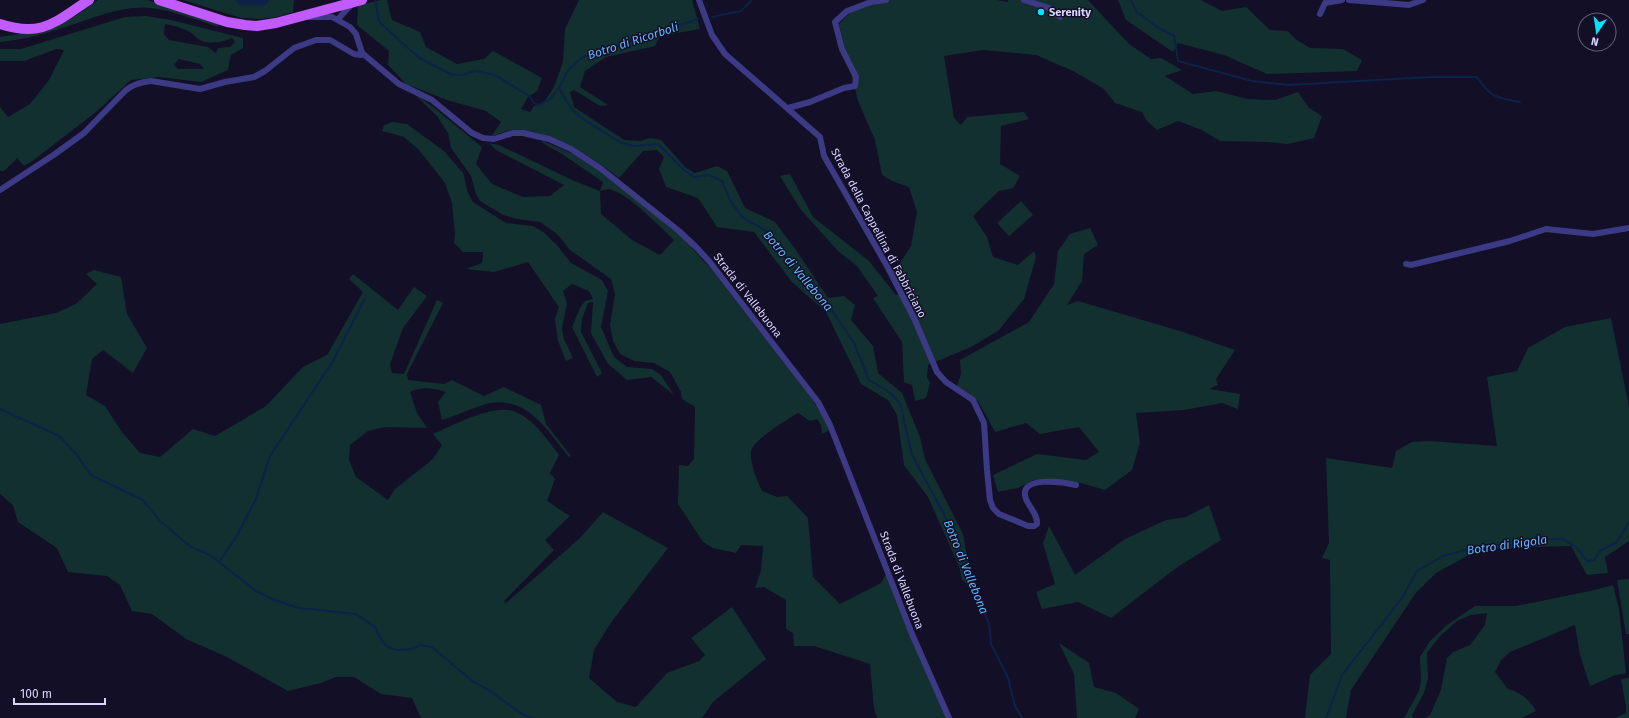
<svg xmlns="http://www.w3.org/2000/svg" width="1629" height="718" font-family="'Fira Sans',sans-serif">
<rect width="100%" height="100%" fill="#130f26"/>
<g fill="#12302f" fill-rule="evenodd">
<path d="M98,0H147L219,23L218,27C197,20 171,10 149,8C123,5 91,19 66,27C44,34 23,40 0,42V37L51,29L77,15Z"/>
<path d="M183,0H294L293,12L277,17L259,19L241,18Z"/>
<path d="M380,0H387L392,20L420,32L426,47L457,64L484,59L493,51L542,78L537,91L528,97L521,109L530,112L534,106L543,104L554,87L563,62L565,29L579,0H692L700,29L660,36L655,46L606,57L585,71L580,87L608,105L600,106L574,90L570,92L574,107L624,140L640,141L650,138L661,140L686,168L695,173L717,166L727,171L745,208L775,222L796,250L828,298L844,296L855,305L851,320L873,346L878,373L902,393L920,437L925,459L963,534L970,572L975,583L969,587L962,579L959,566L928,497L904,465L897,415L888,400L861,384L826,312L792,282L754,232L717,227L698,198L666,187L659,169L664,157L657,150L643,151L619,178C592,157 556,134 521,130C511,129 500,133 491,137L501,122L486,111L447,100L406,84L388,65L389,51L357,25L358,6Z"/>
<path d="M878,0H997L1008,2V0H1088L1129,44L1151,59L1161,58L1182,70L1165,76L1193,94L1216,91L1248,99L1275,100L1298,92L1309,108L1322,116L1314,138L1288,144L1267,142L1220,141L1202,130L1178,121L1157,130L1146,120L1142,112L1115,103L1104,89L1073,71L1036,55L983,50L944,56L954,118L961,125L967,117L1024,112L1029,119L1001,126L1000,164L1020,176L1013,188L999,191L973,216L987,237L993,257L1018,265L1034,251L1036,257L1024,299L998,331L971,347L928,365L927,377L930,383L926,398L915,401L912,385L904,382L902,342L873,298L878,296L857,266L839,252L801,210L780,176L790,174L813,217L869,261L896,295L905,293L891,270L900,263L911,246L917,212L909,187L892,181L882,175L875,140L858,101L839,24L851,12Z"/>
<path d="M1118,0H1201L1222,11L1246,7L1270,30L1287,31L1297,40L1310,48L1343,49L1362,60L1357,71L1267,74L1224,55L1178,43L1173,52L1126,20Z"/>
<path d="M146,16L171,20L243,38V48L231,55L228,70L201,82L159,77L131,80L96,112L31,162L24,166L17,158L4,171H0V107L8,117L30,104L49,80L64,50L57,49L24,61H0V49H21L125,17ZM165,24C175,26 184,28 193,34C195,36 197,39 200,40C210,45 223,42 232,38L235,42L230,47L218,48L216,53L208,47L169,40L164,34ZM179,59L200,64L204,69H178L174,65Z"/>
<path d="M414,94L432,106L482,147L476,164L492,184L523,197L550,196L564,185L496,150L489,143L499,145L572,180L600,191L603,182L562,154L541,142L543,141L573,154L594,167L640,202L683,238L711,269L810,396L820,412L829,430L822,434L821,425L817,419L810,421L798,413C787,420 752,440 751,452C750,463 757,480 762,491L777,497L787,496L808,518L813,577L840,604L881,583L888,570L946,718H877L874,709L870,664L814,646H794L793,633L786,629V600L764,587L755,588L761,571L763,546L741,545L736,553L713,548L703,542L678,504L679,465L688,466L694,459L695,407L682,399L681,392L670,372L654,363L634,361L620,354L613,341L610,325L615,294L611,279L570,250L557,234L540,222L517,219L503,215L480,201L476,194L471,176L451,148L448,133L437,116ZM609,189C627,192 660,227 674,240L660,255L632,240L601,214L600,191Z"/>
<path d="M393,122L407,124L444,151L463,173L468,193L473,202L506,223L533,226L543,232L556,244L571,263L602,280L608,291L601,327L614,357L627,367L652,369L661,375L674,395L651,377L627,380L608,364L591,333L593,302L588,303L582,319L581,332L602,373L597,377L572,327L580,308L585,301L593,299L589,291L572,284L563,291L567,304L562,328L564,339L573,358L566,361L558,341L555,319L559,307L528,262L494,272L466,269L482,263L483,252H463L454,243L455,235L452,203L445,183L419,150L404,137L382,131L384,125Z"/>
<path d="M1021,201L1033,215L1009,236L997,223Z"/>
<path d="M1090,228L1098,245L1084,254L1082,281L1067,305L1078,301L1183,332L1235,350L1216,379L1218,385L1209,389L1240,394L1238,409L1222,403L1184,410L1136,413L1140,443L1132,470L1105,490L1081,483L1051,479L1034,480L1018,488L998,492L993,475L1037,454L1086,460L1099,452L1079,427L1040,434L1026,423L995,432L978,401L957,386L961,374L960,360L1029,322L1054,284L1058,251L1070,234Z"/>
<path d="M94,270L121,277L127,314L147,348L133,373L103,350L92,359L86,395L105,406L122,432L140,453L160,457L193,429L215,436L266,406L303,367L327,355L363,292L349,279L353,274L398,310L414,287L427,296L403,328L390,364L392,373L404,374L437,300L443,303L407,374L408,380L444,384L452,380L484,396L504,387L541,405L546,424L571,456L569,457C546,429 525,392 483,405C469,409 456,416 442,420L438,402L446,392C435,388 420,386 410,392L417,413L427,428L385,427L368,431L350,445L349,460L356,477L388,500L395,489L433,459L442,445L433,434C453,425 487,407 509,410C529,413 548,440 559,455L550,473L555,479L547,501L570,516L545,540L554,550L504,601L506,603L580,538L603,512L668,548L610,624L594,650L589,678L617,702L636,707L667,673L699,661L705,655L691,638L732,607L766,659L713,702L702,718H421L412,698L381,694L354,677H336L321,683L288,691L227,657L186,639L152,614L132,611L120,585L107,576L68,572L57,548L18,522L13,505L0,494V324L56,313L76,304L97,284L86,274Z"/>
<path d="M1611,318L1629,407V541L1605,557L1608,573L1587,575L1571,546L1480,549L1436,573L1415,594L1351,690L1346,718H1305L1310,675L1331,654L1330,560L1322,558L1329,543L1326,458L1392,468L1396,451L1412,442L1429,441L1497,446L1487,377L1517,371L1528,348L1565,327Z"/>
<path d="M1209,505L1221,540L1176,568L1111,618L1078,602L1042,609L1036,592L1055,584L1043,543L1049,526L1075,575L1125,539L1166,520L1186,517Z"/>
<path d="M1629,579V634H1626L1617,580Z"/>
<path d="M1613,585L1619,609L1626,673L1613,676L1590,686L1580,655L1575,625L1510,652L1501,660L1495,672L1508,689C1520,692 1530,700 1536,711L1522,718H1425L1430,715L1441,690L1447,658L1453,652L1470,645L1485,625L1487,613L1471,615L1457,621L1440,636L1427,653L1428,679L1424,693L1412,715L1413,718H1404L1419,691L1421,680L1420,657L1430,641L1447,625L1475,606H1516L1590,591Z"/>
<path d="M1059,643L1089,663L1094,687L1116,693L1139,709L1135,718H1077L1074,674Z"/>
<path d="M1629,678V718H1615L1626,713V707L1621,679Z"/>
</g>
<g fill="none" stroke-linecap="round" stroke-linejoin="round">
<g stroke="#0c2248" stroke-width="2">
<path d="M375,0L379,22L418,57L452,75H461L475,71L495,75L529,96L534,103L539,105L550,99L559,88L570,107L580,117L621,143L634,146L658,144L683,169L694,177L709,175L722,181L730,200L742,217L768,232L797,273L833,312L854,343L869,380L889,392L900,403L912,455L954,533L961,560L974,586L989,624L991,644L1008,678L1015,706L1022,718"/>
<path d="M1131,0L1137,12L1157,27L1174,36L1178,61L1252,81L1288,85L1431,77H1477C1490,97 1497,98 1520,102"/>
<path d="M712,17L741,11L752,0"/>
<path d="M559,88L569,69L583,57L698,19"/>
<path d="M0,409L59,436L76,454L91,475L143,500L160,521L191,547L210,555L256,591L272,599L299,608L356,614L375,627L382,641L388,647L396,650L412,649L420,645L432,647L471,680L492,692L520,713L532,718"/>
<path d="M219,562L236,537L256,499L270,456L333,361L365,298"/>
<path d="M1326,718L1342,675L1402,598L1417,571L1443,556L1480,546L1512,545L1540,539H1563L1576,547L1587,561L1594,560L1601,550L1616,543L1629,522"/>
</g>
<path stroke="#0c2248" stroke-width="11" d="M242,0H263"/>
<g stroke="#3d3a85" stroke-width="6">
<path d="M699,0L712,35L725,54L820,137L824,156L887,266L914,318L937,372L946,382L973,400L984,423L987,470L990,500L993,508L999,514L1028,526H1034L1037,524C1038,515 1029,507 1026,499C1017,475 1064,482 1076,485"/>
<path d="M1024,0L1049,8L1060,17"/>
<path d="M1349,0L1409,5L1423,0"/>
<path d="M1320,14L1325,3L1342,0"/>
<path d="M308,17H332L350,27L356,34L362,53"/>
<path d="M338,19L353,3"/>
<path d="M362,53L399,84L432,100L472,133L483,138L494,139L513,133H523L549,139L571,149L600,168L679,231L696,247L709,261L818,402L830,425L912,634L949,718"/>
<path d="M788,108L810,102L844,88L855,86L856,77L842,49L835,22L847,11L871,2L886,0"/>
<path d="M0,190L55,154L84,133L126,90C133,84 142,82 151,81L200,89L225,82L254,77L265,71L294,48L316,40H330L354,54L361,55L362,53"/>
<path d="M1406,264L1411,265L1510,241L1546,229L1593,234L1629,228"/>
</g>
<g stroke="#c25bff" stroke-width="10">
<path d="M159,0L227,22L245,25L257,26L276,23L362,0"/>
<path d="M0,24C43,38 56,21 89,0"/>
</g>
</g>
<circle fill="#00e5ff" stroke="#130f26" stroke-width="1.5" cx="1041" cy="12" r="4"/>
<g text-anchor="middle" stroke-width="3" stroke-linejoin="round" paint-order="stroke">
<g font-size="11" font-weight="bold" fill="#d9d4ff" stroke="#130f26" text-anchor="start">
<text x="1049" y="16">Serenity</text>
</g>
<g font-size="11" fill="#d9d4ff" stroke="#130f26">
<text transform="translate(879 233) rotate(62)" y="4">Strada della Cappellina di Fabbriciano</text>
<text transform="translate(748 295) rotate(52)" y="4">Strada di Vallebuona</text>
<text transform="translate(902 580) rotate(69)" y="4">Strada di Vallebuona</text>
</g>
<g font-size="12" font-style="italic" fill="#62b6ff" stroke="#130f26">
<text transform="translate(633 41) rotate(-18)" y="4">Botro di Ricorboli</text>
<text transform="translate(798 271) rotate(50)" y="4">Botro di Vallebona</text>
<text transform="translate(1507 545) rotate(-8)" y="4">Botro di Rigola</text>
<text transform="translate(966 567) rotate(68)" y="4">Botro di Vallebona</text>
</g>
</g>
<g transform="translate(1597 32) rotate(193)"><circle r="19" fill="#130f26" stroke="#625e7d"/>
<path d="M0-3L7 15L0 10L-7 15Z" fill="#00e5ff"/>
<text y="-6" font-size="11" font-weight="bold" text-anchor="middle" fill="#d9d4ff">N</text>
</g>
<path d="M14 698v6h91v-6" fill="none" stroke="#d9d4ff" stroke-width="2"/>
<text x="20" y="698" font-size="12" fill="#d9d4ff" stroke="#130f26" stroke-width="3" paint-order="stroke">100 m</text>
</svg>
